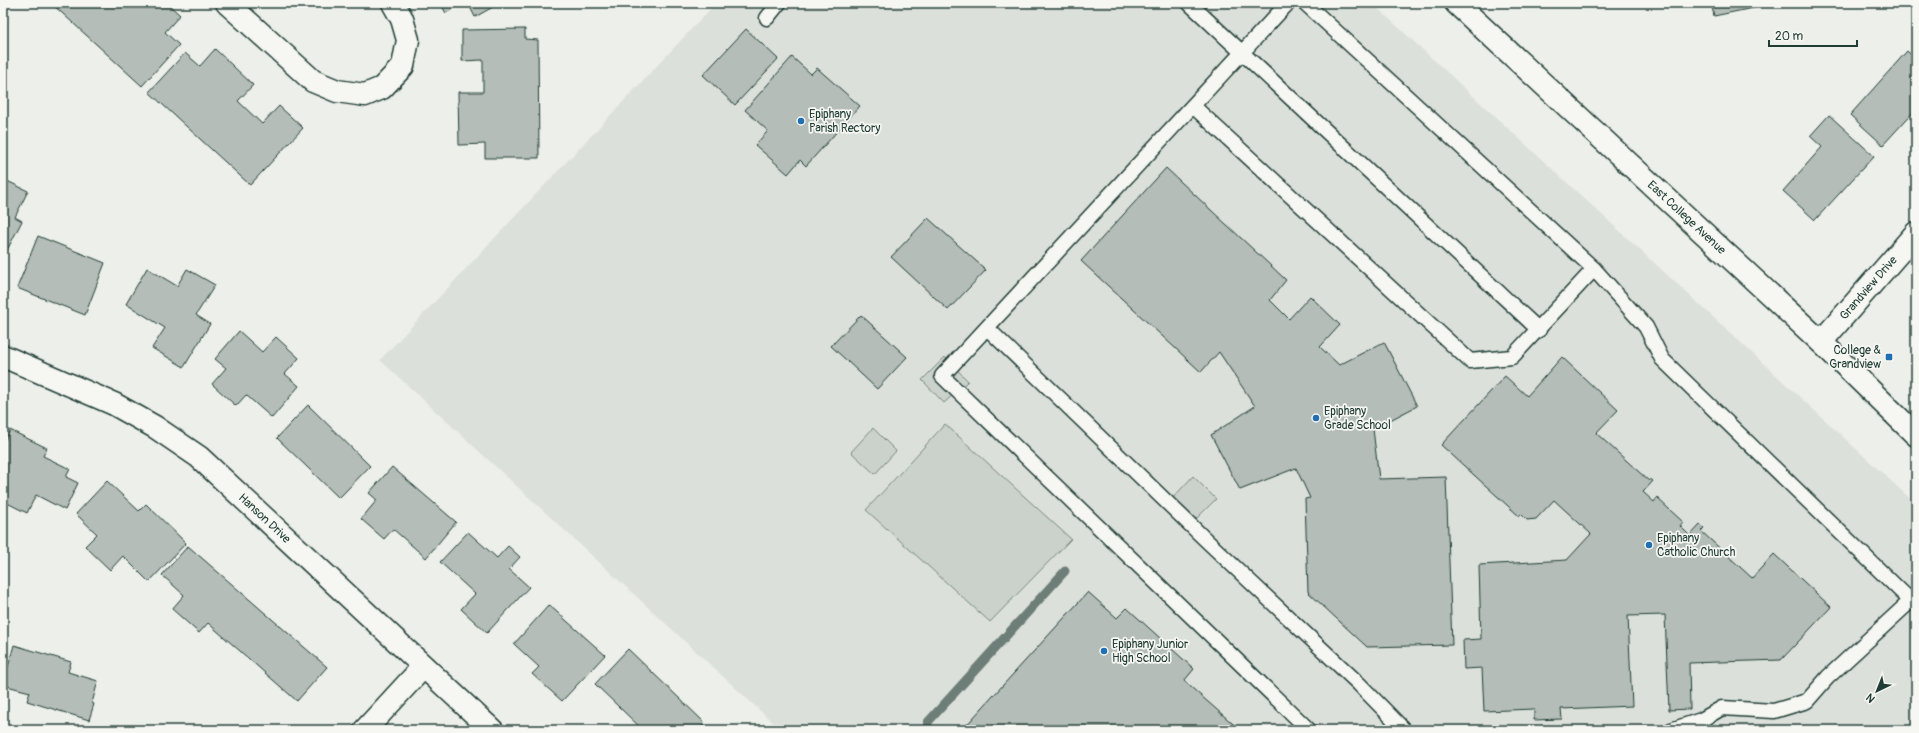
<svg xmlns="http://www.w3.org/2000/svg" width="1919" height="733" font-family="Pangolin,sans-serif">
<rect width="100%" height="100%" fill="#edefea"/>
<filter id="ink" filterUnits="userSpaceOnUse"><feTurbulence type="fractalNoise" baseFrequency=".025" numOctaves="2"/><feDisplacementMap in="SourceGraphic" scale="8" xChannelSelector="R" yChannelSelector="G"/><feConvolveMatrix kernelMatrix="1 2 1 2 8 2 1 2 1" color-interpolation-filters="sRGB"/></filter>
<g filter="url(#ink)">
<path fill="#dce0db" d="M716,3H1372L1916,504V730H781L380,360Z"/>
<g fill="#cbd2cc" stroke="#758880">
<path d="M945,357L968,381L944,403L922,380Z"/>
<path d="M945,424L1071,539L990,622L866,510Z"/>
<path d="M873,428L896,451L875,474L851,452Z"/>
<path d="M1193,476L1216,499L1193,522L1171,500Z"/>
</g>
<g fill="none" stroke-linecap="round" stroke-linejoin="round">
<path stroke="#6c7e77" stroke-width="9" d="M928,730V722L1065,571"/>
</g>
<g fill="#b4bdb8" stroke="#1f3d34">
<path d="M51,3H167L180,15L165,32L179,45L142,86Z"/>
<path d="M440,3H463L446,13Z"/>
<path d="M468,3H500L475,17Z"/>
<path d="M1711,3H1778L1714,16Z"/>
<path d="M525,29V39L538,40L539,158H485V144L459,145L458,92H483V60L462,61V30Z"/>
<path d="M746,29L778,59L735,105L703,75Z"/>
<path d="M215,49L253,85L238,101L262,124L279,106L303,128L250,185L149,92L185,53L200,66Z"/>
<path d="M1907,51L1916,59V109L1883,145L1850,115Z"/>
<path d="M792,57L811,74L817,68L860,106L806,166L800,160L788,174L755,145L768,131L745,110Z"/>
<path d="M1829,115L1874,156L1815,220L1783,191L1822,147L1810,136Z"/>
<path d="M1166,168L1286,280L1270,300L1289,319L1310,296L1340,325L1320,347L1339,365L1384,342L1417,406L1373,429L1379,479L1446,477L1452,645L1367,647L1308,592L1305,499L1310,498L1296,468L1240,490L1211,435L1255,406L1219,352L1201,372L1081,261Z"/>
<path d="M3,179L28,191L15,217L22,221L3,258Z"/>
<path d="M928,218L986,270L948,310L891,257Z"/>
<path d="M38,236L105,263L85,315L17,288Z"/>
<path d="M147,268L177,286L187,269L215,285L196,315L210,324L184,367L152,348L165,328L126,304Z"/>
<path d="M861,315L907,357L877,389L831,346Z"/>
<path d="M239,331L262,352L276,337L299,358L285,374L299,386L272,418L246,395L236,406L212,384L226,368L215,359Z"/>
<path d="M1562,357L1618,410L1596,433L1649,481L1650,479L1653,481L1643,492L1654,502L1657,498L1683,522L1680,526L1690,536L1700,525L1704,528L1701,531L1752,578L1774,554L1831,607L1781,660L1689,663L1690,709L1669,710L1665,615L1628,616L1632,706L1561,709L1562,719L1534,720V709L1484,711L1482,668L1464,669L1463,640L1481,639L1479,565L1567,560L1591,534L1554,500L1536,519L1527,520L1521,514L1519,516L1441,445L1505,376L1527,396Z"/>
<path d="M308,405L370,466L339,498L277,438Z"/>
<path d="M10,430L47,448L43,456L70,469L66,477L78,483L65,510L36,495L27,513L3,501V490L6,484L3,483V444Z"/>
<path d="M392,467L456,522L426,558L393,529L384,539L361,519L377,500L369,493Z"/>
<path d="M107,481L139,511L146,504L186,543L149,582L123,556L110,570L85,546L97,534L76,514Z"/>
<path d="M468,532L497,558L508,546L520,557L509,569L529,587L487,633L461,609L475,594L440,562Z"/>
<path d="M188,546L327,667L297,701L208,623L199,633L172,609L184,595L162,575Z"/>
<path d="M1088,592L1117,618L1127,608L1194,669L1184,681L1240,730H962Z"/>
<path d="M549,605L605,655L562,701L532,674L539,667L514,644Z"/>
<path d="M14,645L71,662L68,672L98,681L92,703L94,704L89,720L27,701L30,692L3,685Z"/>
<path d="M628,649L705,723L698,730H643L595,684Z"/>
</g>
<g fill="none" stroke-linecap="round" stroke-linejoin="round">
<g stroke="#1f3d34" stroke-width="17">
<g id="service">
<path d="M1189,3L1539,330"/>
<path d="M1288,3L942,376L1309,730"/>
<path d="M1305,3L1594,269L1646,327L1662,359L1911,601"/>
<path d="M767,18L779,3"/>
<path d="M1193,106L1470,361L1512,357L1594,269"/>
<path d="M987,328L1208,542L1359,684L1404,730"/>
<path d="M1671,730L1701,720L1722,708L1774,711L1807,701L1828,677L1916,596"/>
</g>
</g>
<g stroke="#1f3d34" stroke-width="25">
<g id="minor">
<path d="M227,3L313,81L337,91L365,95L382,88L403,66L408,40L402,19L393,3"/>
<path id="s1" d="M3,356L114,404L155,427L199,457L492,730"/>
<path d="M365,730L423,667"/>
</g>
</g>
<g stroke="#1f3d34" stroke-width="25">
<g id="tertiary">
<path id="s2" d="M1821,342L1916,233"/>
</g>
</g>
<g stroke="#1f3d34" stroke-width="25">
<g id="secondary">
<path id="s3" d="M1456,3L1821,342L1916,435"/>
</g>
</g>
<use href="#service" stroke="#f6f6f2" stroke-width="14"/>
<use href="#minor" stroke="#f6f6f2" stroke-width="22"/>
<use href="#tertiary" stroke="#f6f6f2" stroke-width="22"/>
<use href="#secondary" stroke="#f6f6f2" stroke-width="22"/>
</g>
</g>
<g fill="#1f6fb2" stroke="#f6f6f2" stroke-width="1.5">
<circle cx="801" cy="121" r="4"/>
<rect x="1885" y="353" width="8" height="8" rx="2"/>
<circle cx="1316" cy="418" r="4"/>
<circle cx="1649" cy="545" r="4"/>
<circle cx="1104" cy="651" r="4"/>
</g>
<g text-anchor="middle" stroke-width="3.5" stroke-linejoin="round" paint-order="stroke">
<g font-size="12" fill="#1f3d34" stroke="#f6f6f2" text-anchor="start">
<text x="809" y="118">Epiphany<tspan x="809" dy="14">Parish Rectory</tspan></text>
<text x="1881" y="354" text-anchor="end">College &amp;<tspan x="1881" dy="14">Grandview</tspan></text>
<text x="1324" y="415">Epiphany<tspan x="1324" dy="14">Grade School</tspan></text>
<text x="1657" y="542">Epiphany<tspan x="1657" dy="14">Catholic Church</tspan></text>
<text x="1112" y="648">Epiphany Junior<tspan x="1112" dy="14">High School</tspan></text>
</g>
<g font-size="12" fill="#1f3d34" stroke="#f6f6f2">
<text dy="4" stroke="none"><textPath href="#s3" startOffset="315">East College Avenue</textPath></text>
<text dy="4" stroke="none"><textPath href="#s2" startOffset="72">Grandview Drive</textPath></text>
<text dy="4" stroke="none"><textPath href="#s1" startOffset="311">Hanson Drive</textPath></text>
</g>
</g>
<rect width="1919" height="733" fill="none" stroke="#f6f6f2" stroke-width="16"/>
<rect x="8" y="8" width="1903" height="717" fill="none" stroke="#1f3d34" stroke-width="1.5" filter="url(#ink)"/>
<g transform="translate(1877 691) rotate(223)" stroke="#f6f6f2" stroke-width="3" paint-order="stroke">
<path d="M0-3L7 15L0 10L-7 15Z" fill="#1f3d34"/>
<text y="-6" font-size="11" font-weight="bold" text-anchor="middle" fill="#1f3d34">N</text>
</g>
<path d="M1769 40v6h88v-6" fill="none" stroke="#1f3d34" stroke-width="2"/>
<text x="1775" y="40" font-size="12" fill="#1f3d34" stroke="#f6f6f2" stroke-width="3" paint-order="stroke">20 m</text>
</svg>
